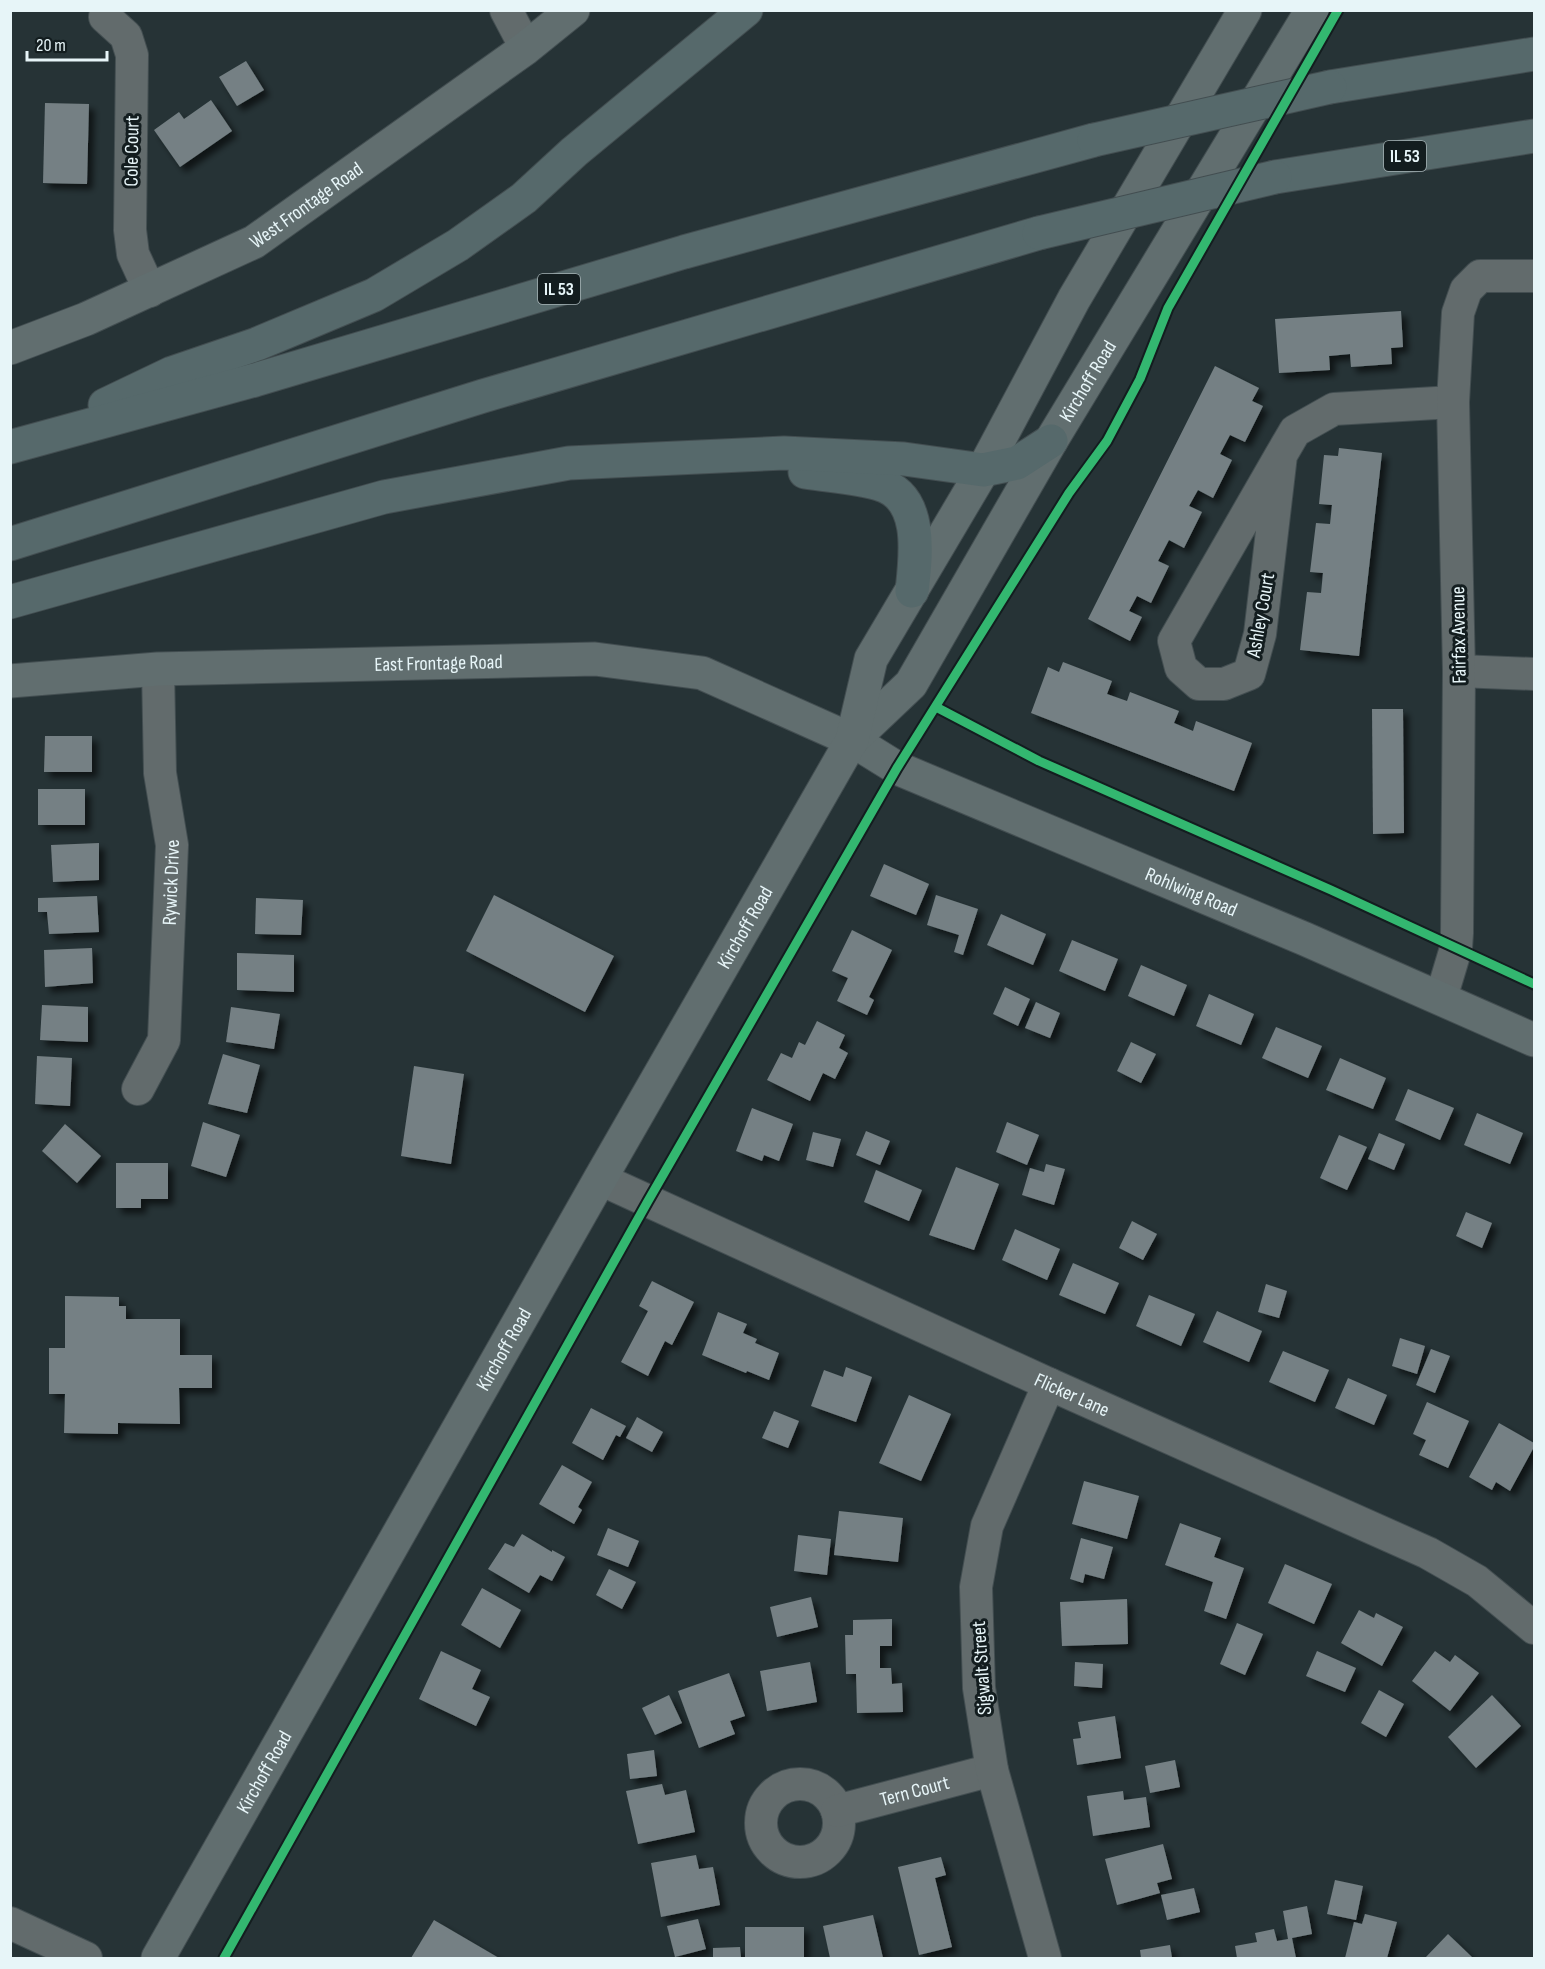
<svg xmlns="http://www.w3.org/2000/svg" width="1545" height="1969" font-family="'Sofia Sans Condensed',sans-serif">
<defs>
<filter id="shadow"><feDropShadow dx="5.5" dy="5.5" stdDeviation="3" flood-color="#0009"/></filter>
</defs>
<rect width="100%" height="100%" fill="#263336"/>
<g fill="#758084" filter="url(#shadow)">
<path d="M246,61L264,90L237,106L219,77Z"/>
<path d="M211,100L232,131L180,167L154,130L179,112L184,119Z"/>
<path d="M45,103L89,104L87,184L43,183Z"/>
<path d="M1401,311L1403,347L1391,348L1392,364L1351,367L1350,354L1329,356L1330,370L1279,373L1275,319Z"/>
<path d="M1215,366L1259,388L1252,401L1263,406L1245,442L1230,435L1220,454L1232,460L1213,498L1198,490L1189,506L1202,512L1184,548L1169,540L1158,561L1169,566L1151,603L1137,596L1129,611L1142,617L1130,641L1088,619Z"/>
<path d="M1339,448L1382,453L1359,656L1300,650L1307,592L1321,593L1323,573L1310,572L1316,523L1330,524L1332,505L1319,504L1324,455L1338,456Z"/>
<path d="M1063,662L1112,681L1107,694L1127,701L1130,692L1179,711L1174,723L1193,731L1196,721L1252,743L1234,791L1031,713L1048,667L1059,672Z"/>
<path d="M1372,709H1403L1404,833L1373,834Z"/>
<path d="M45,736H92V772H44Z"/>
<rect x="38" y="789" width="47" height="36"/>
<path d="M99,843V880L53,882L51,845Z"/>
<path d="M884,864L929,884L916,915L870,896Z"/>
<path d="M494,895L614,956L585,1012L466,951Z"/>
<path d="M936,895L978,909L963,955L954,952L959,935L927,925Z"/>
<path d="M97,896L99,932L49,934L47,912H38V898Z"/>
<path d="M256,898L303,900L301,935L255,934Z"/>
<path d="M1001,914L1046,934L1033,965L987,945Z"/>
<path d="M852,930L892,950L869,997L874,1000L867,1015L837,1001L848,978L832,971Z"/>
<path d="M1072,940L1118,959L1105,991L1059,971Z"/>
<path d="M92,948L93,983L45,987L44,950Z"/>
<path d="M237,953L294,955V992L237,990Z"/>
<path d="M1141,965L1187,985L1174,1016L1128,996Z"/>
<path d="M1005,987L1030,999L1018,1026L993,1014Z"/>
<path d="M1209,994L1254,1014L1241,1045L1196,1026Z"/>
<path d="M1036,1002L1060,1013L1050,1038L1025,1028Z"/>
<path d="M42,1005L88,1007V1042L40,1040Z"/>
<path d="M231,1007L280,1014L274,1049L226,1042Z"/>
<path d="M817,1021L845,1035L839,1048L848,1053L835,1079L823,1073L810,1101L767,1080L781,1053L792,1058L799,1042L805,1045Z"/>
<path d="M1276,1027L1322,1046L1308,1078L1262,1058Z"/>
<path d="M1131,1042L1156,1054L1141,1083L1117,1071Z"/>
<path d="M223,1054L260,1065L247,1113L208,1104Z"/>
<path d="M37,1056L72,1058L70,1106L35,1104Z"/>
<path d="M1340,1058L1386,1078L1373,1109L1326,1090Z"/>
<path d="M414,1066L464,1074L451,1164L401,1156Z"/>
<path d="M1408,1089L1454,1108L1440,1140L1395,1120Z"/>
<path d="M752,1108L793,1124L779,1161L764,1155L762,1161L736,1151Z"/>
<path d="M1477,1113L1523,1133L1510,1164L1464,1145Z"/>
<path d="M203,1122L240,1135L226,1177L191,1166Z"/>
<path d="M1007,1122L1039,1135L1027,1165L996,1152Z"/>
<path d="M65,1124L101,1156L77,1183L42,1151Z"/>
<path d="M866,1131L890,1141L880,1165L856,1155Z"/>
<path d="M813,1132L841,1139L833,1167L806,1160Z"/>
<path d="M1379,1133L1405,1144L1394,1170L1368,1159Z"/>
<path d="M1339,1135L1367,1147L1347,1190L1320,1178Z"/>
<path d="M116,1163H168V1199H141V1208H116Z"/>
<path d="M1046,1164L1065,1169L1054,1205L1022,1195L1030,1168L1044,1172Z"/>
<path d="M956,1167L999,1184L974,1250L929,1235Z"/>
<path d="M876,1170L922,1190L909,1221L864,1202Z"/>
<path d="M1466,1212L1492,1223L1482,1248L1456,1236Z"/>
<path d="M1132,1221L1157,1234L1143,1260L1119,1248Z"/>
<path d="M1015,1229L1060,1249L1047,1280L1002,1260Z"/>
<path d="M1073,1263L1119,1283L1105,1314L1059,1295Z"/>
<path d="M652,1281L694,1302L672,1345L665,1341L648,1376L621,1362L648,1311L639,1306Z"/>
<path d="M1266,1284L1287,1291L1279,1318L1258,1312Z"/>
<path d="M1149,1295L1195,1314L1181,1346L1136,1326Z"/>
<path d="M65,1296L119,1297V1306H126V1319H180V1355H212V1388H179L180,1424L118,1423V1434L64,1433L65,1394H49V1348H65Z"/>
<path d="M1217,1311L1262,1331L1249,1362L1203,1342Z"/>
<path d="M718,1312L747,1324L743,1333L757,1339L755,1343L779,1353L769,1380L747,1371L746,1373L702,1355Z"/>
<path d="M1400,1338L1425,1346L1417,1374L1392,1366Z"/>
<path d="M1431,1349L1450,1356L1435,1393L1416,1385Z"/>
<path d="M1283,1351L1329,1370L1315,1402L1269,1382Z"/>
<path d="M846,1367L872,1377L856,1422L811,1406L824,1370L843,1377Z"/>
<path d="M1348,1378L1387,1395L1374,1425L1335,1408Z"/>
<path d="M909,1395L951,1414L921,1481L879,1463Z"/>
<path d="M1427,1402L1469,1421L1448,1468L1419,1455L1426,1440L1413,1434Z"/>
<path d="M591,1408L626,1426L620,1437L616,1435L603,1460L572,1443Z"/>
<path d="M774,1411L799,1421L788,1448L762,1438Z"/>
<path d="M637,1417L663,1432L652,1452L626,1438Z"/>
<path d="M1499,1423L1534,1443V1447L1510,1491L1496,1482L1492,1490L1469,1477Z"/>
<path d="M562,1465L592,1482L578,1507L582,1510L574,1524L539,1504Z"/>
<path d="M1084,1481L1139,1496L1127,1539L1072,1524Z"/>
<path d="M839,1511L903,1518L898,1562L834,1555Z"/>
<path d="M1180,1523L1221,1538L1214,1557L1244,1568L1226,1619L1204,1611L1213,1582L1165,1565Z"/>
<path d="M608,1528L639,1541L628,1567L597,1555Z"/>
<path d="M522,1534L552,1552V1550L565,1557L552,1581L540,1575L529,1593L488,1569L505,1543L514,1547Z"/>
<path d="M798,1535L831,1539L827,1575L794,1571Z"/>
<path d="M1081,1538L1113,1547L1104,1579L1085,1574L1083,1583L1070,1579Z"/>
<path d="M1285,1564L1332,1584L1314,1624L1268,1603Z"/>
<path d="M609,1569L636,1582L622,1609L596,1595Z"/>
<path d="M482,1588L521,1610L500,1648L461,1625Z"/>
<path d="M811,1597L818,1627L777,1637L770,1607Z"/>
<path d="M1127,1599L1128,1644L1062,1646L1060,1602Z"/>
<path d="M1359,1610L1374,1618L1376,1613L1403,1627L1382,1666L1341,1643Z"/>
<path d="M892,1619V1646H880V1668H891L892,1684L902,1683L903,1712L857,1713L856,1674H846L845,1635H853V1620Z"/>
<path d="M1237,1623L1263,1634L1245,1675L1220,1664Z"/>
<path d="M441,1651L481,1670L472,1689L490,1697L476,1726L419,1699Z"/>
<path d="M1317,1651L1356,1668L1345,1692L1306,1676Z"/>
<path d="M1435,1651L1450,1662L1455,1655L1479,1673L1450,1711L1412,1681Z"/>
<path d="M810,1662L817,1702L767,1711L760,1671Z"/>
<path d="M1075,1662L1103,1664L1102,1688L1074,1686Z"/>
<path d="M729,1673L745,1716L730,1721L735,1734L699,1748L678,1691Z"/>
<path d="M1379,1690L1404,1704L1386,1737L1361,1723Z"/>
<path d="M669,1695L682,1723L655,1735L642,1708Z"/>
<path d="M1492,1695L1521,1726L1476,1768L1448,1737Z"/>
<path d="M1115,1716L1121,1758L1077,1765L1073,1739L1081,1738L1078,1722Z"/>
<path d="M654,1750L657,1776L630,1779L627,1754Z"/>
<path d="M1175,1760L1180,1787L1150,1793L1145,1766Z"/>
<path d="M662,1784L665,1795L686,1790L695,1832L638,1844L626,1791Z"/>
<path d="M1123,1791L1124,1800L1146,1797L1150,1827L1093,1836L1087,1796Z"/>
<path d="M1163,1844L1172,1879L1157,1883L1160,1893L1117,1905L1105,1859Z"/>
<path d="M696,1855L699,1869L713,1867L720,1905L661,1917L651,1863Z"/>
<path d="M941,1857L946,1875L935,1878L952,1947L919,1955L898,1867Z"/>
<path d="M1335,1880L1363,1886L1356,1920L1327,1914Z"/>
<path d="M1194,1888L1200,1912L1167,1920L1161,1895Z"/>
<path d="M1307,1906L1312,1934L1292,1938L1296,1958H1237L1235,1946L1257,1942L1255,1933L1274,1929L1277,1941L1288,1939L1283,1911Z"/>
<path d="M1365,1914L1397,1922L1387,1958H1345L1354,1922L1362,1924Z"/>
<path d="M873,1915L883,1958H830L823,1926Z"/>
<path d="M698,1919L706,1949L675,1957L667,1926Z"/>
<path d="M434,1920L499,1958H411Z"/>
<rect x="745" y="1927" width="59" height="31"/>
<path d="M1448,1934L1473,1958H1425Z"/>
<path d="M1170,1945L1172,1958H1141L1140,1950Z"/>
<path d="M740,1947L741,1958H713V1948Z"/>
</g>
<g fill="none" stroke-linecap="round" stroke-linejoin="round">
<g stroke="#434e51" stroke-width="34">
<g id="street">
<path d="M506,10L526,48"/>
<path d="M105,17L126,36L132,55L130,230L133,254L150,291"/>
<path d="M1281,455L1260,634L1249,674L1224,684H1199L1181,668L1174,641L1281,455L1295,431L1334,409L1453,402"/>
<path d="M1459,671L1534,674"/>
<path d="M1441,998L1456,948L1457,933L1459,671L1453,402L1458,313L1466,290L1480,276H1534"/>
<path id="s1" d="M138,1089L164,1040L172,845L160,773L158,669"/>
<path id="s2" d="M600,1179L1049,1384L1428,1553L1477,1581L1534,1628"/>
<circle cx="800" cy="1823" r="39"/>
<path id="s3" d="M837,1811L992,1770"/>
<path d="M10,1923L86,1958"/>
<path d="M1045,1958L992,1770L979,1688L976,1587L987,1526L1049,1384"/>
</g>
</g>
<g stroke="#434e51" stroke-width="35">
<g id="secondary">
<path id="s4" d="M10,348L86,319L254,242L526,48L573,10"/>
<path id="s5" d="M10,681L158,669L595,659L702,673L852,740L897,768L1305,939L1534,1040"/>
<path id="s6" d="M852,740L911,684L1051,441L1312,10"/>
<path id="s7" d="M158,1958L600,1179L852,740L871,659L983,470L1074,299L1245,10"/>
</g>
</g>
<g stroke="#434e51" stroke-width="35">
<g id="highway">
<path d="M1330,87L1534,54"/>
<path d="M1275,177L1534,136"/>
<path d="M105,405L172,373L257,344L374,295L458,245L524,198L574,152L746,10"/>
<path d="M10,447L255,380L684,252L1094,140"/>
<path d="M805,472C829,476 856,477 879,484C924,496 916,556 912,591"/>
<path d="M10,544L483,396L1039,233"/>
<path d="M10,602L384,497L569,463L784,453L904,459L983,470L1017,463L1051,441"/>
</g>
</g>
<use href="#street" stroke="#626b6c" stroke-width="32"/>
<use href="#secondary" stroke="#616e6f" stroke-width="33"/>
<use href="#highway" stroke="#56696b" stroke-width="33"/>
<g stroke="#434e51" stroke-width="35" stroke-linecap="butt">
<g id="highway-bridge">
<path d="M1094,140L1330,87"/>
<path d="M1039,233L1275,177"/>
</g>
</g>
<use href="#highway-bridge" stroke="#56696b" stroke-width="33"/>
<g stroke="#131d1f" stroke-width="13">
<g id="cycleway">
<path d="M936,707L1039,761L1331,890L1534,984"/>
<path d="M224,1958L648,1201L897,768L1069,493L1107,441L1140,379L1168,308L1338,10"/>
</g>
</g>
<use href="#cycleway" stroke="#33b770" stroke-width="9"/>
</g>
<g text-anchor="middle" stroke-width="6" stroke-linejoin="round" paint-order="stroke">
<g fill="#131d1f" stroke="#a7b4b7" stroke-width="1.5">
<rect x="1384" y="141" width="42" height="30" rx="4.5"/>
<rect x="538" y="274" width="42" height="30" rx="4.5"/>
</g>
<g font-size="18" font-weight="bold" fill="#e7f5f8">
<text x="1405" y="162">IL 53</text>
<text x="559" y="295">IL 53</text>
</g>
<g font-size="20" fill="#e7f5f8" stroke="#131d1f">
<text transform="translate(131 151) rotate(-89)" y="7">Cole Court</text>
<text dy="7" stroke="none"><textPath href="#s4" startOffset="330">West Frontage Road</textPath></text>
<text dy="7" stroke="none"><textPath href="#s6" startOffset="432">Kirchoff Road</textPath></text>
<text transform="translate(1260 615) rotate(-80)" y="7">Ashley Court</text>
<text transform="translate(1458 635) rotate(-91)" y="7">Fairfax Avenue</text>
<text dy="7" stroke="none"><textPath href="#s5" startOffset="429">East Frontage Road</textPath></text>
<text dy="7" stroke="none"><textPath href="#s1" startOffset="213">Rywick Drive</textPath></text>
<text dy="7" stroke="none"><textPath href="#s5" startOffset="1230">Rohlwing Road</textPath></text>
<text dy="7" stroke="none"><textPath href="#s7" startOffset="1186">Kirchoff Road</textPath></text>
<text dy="7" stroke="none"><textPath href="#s7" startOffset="700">Kirchoff Road</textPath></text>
<text dy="7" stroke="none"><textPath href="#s2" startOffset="519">Flicker Lane</textPath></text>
<text transform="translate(981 1668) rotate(-94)" y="7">Sigwalt Street</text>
<text dy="7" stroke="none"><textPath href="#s7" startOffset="214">Kirchoff Road</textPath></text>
<text dy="7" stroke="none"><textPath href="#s3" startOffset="80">Tern Court</textPath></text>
</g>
</g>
<rect width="1545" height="1969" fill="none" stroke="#e7f5f8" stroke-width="24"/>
<path d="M27 51v9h80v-9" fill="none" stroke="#e7f5f8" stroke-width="3"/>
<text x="36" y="51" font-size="18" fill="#e7f5f8" stroke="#131d1f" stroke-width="4.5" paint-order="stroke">20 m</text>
</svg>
